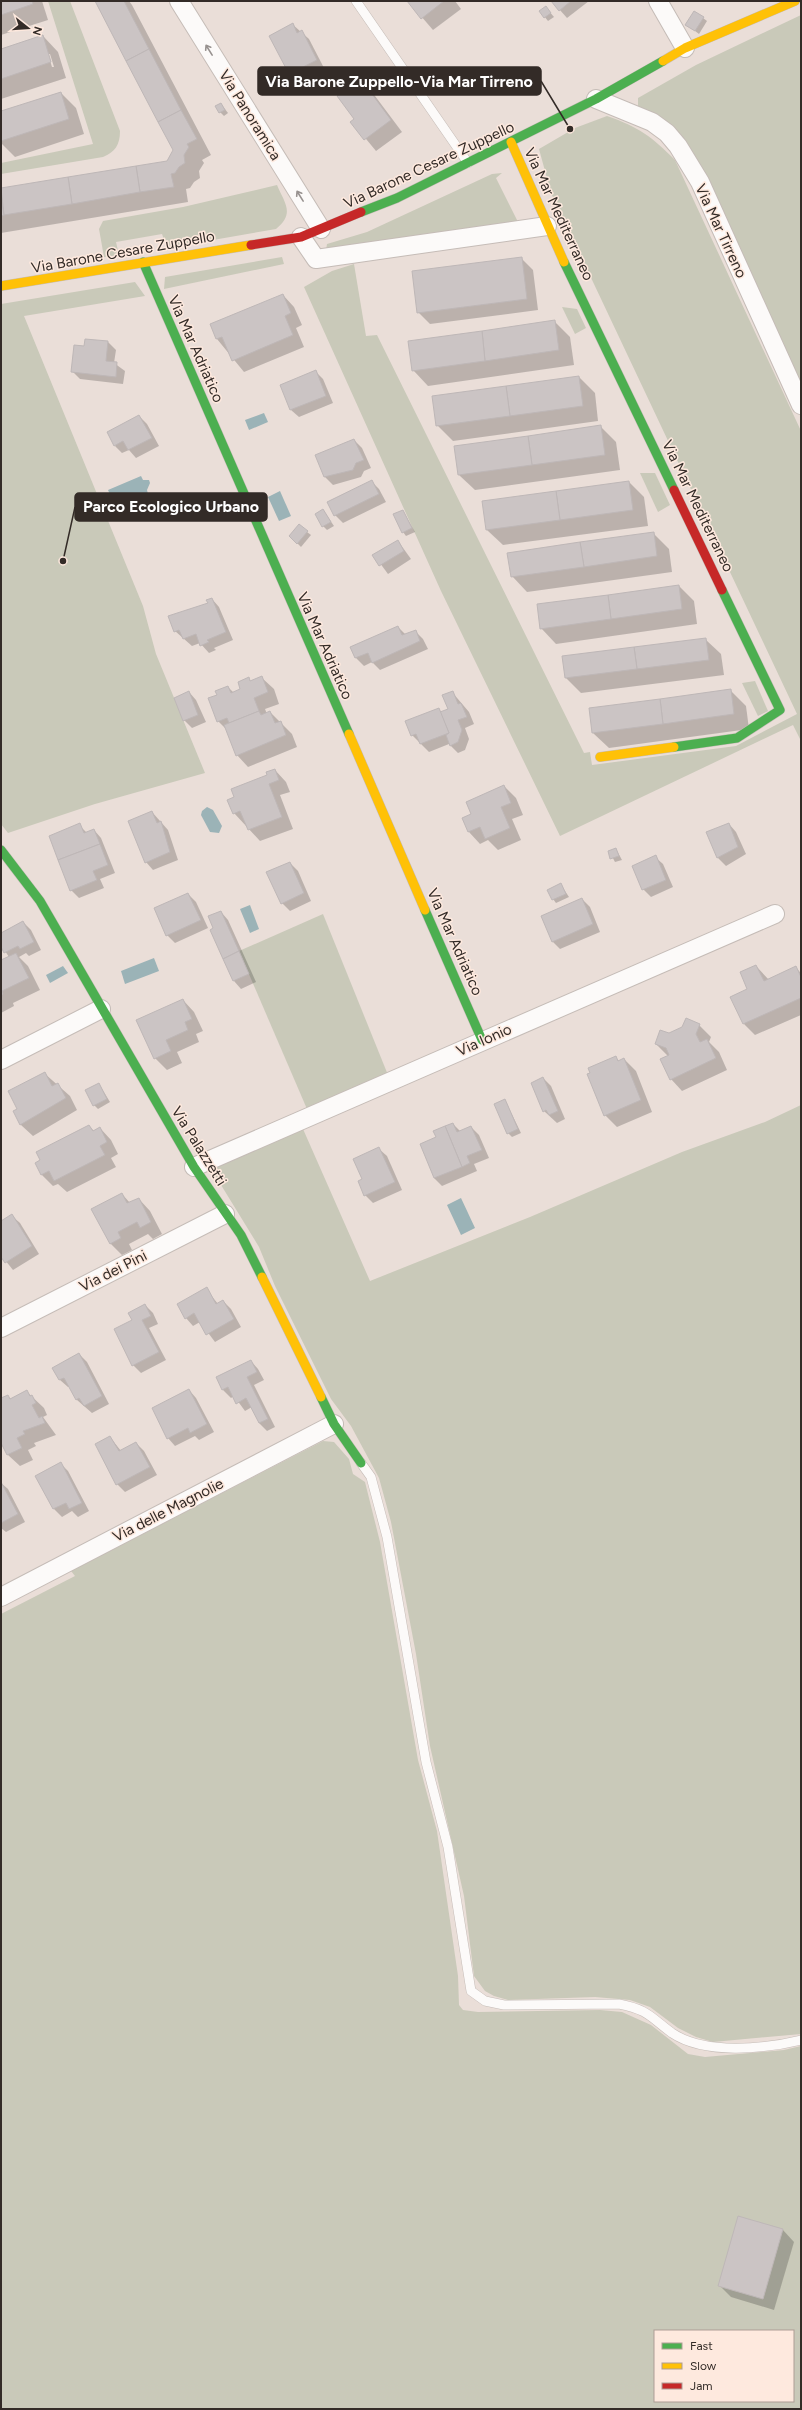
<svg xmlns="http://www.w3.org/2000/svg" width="802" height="2410" font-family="Figtree,sans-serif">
<rect width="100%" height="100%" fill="#eaded8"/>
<g fill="#c9c9b9" fill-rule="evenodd">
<path d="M48,1H70L120,131C120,145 115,152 103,157L1,174V163L93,144Z"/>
<path d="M801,15V392L693,157L638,108V98L696,65Z"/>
<path d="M607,116C639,127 652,137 675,160L801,431V741L793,725L560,836L441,591L304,287L332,271L354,264L366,336L377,335L584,753L590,752L592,765L736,746L797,714L551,193L539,149L575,128Z"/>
<path d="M502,173L496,178L518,222L326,250L327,244L367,232L492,174Z"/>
<path d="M277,185C285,204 295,213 276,229L167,248L162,234L116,242L119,255L104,257L99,229L103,221L183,207Z"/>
<path d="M282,257L284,264L164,289L165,277Z"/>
<path d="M135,282L145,296L24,316L143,606L156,654L205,773L95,804L8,833L1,824V304Z"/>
<path d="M562,307L577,309L586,328L575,334Z"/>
<path d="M640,473H655L670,505L658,512Z"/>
<path d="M755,681L768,711L758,716L742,683Z"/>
<path d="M323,914L388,1075L307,1109L239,951Z"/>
<path d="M801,1105V2034L713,2042L696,2037L678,2028L650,2007L630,2000L595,1997L508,2000L494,1996L485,1991L474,1976L464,1896L430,1746L416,1654L391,1522L379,1478L351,1426L331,1399L275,1286L259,1247L210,1167L303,1129L370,1281L530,1217L682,1152L765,1122Z"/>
<path d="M323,1441L334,1442L349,1459L353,1474L365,1482L380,1542L418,1760L437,1831L458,1976L459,2005L463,2010L478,2012L600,2010L622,2012L651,2025L688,2054L705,2057L784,2050L801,2046V2409H1V1614L75,1576L71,1571ZM655,2331H793V2401H655Z"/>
</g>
<g fill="#9bb3b7">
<path d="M264,413L268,422L249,430L245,420Z"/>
<path d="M141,476L143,480H149L150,483L147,490L148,494L116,508L108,490Z"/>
<path d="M280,491L291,516L279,521L268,497Z"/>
<path d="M207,807L213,810L222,826L219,833L210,832L201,815L202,811Z"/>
<path d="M250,905L259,929L250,933L240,909Z"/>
<path d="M154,958L159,971L125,984L121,971Z"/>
<path d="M63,966L68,973L50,983L46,975Z"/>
<path d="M461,1198L475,1228L461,1235L447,1205Z"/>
</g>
<g fill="#0003" fill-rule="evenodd">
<path d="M1,1H42L48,20L1,35Z"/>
<path d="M96,1H129L132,5L211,155L202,160L204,163L199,171L200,178L194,182L190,188L186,189L188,202L1,233V189L167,162L174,150Z"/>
<path d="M408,1H455L461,9L433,30Z"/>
<path d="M552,1H589L567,18Z"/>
<path d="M540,11H549L554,17L548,21Z"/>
<path d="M703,18L707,21L699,34L687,25Z"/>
<path d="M292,24L309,39L324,68L298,82L290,74L270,36Z"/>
<path d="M43,36L58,52L66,78L1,99V50ZM48,54H50L54,67H52Z"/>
<path d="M360,80L372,92L402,132L376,151L352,122L356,119Z"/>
<path d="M61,93L76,108L84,134L15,157L1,143V112Z"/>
<path d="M221,104L228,113L224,116L220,112Z"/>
<path d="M521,258L533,270L538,310L430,324L418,312Z"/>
<path d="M283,295L294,307L302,325L296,328L304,347L244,372L217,339L211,325Z"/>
<path d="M554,321L570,337L574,365L428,386L413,370Z"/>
<path d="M108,342L116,350L114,363L125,371L123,384L80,379L72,371L85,347Z"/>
<path d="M315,371L323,379L333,403L299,417L291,410Z"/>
<path d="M579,377L595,393L598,421L453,441L437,425Z"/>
<path d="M139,416L147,424L159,446L136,458L129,450L122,453L115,446Z"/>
<path d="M601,427L616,442L620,470L475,490L459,475Z"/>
<path d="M354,440L362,448L371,468L364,471L361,477L333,485L325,477L316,456Z"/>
<path d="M371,481L379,489L386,502L343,523L335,515Z"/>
<path d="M629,482L644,497L648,526L503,545L487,530L484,502Z"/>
<path d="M323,510L334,526L327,530L323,526Z"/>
<path d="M403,511L415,532L406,536L403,532Z"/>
<path d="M307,532L311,535L301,547L290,536Z"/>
<path d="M653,533L669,549L672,572L527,592L512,576Z"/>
<path d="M398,541L411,559L388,574L374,555Z"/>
<path d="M679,586L694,601L697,624L556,644L541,628Z"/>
<path d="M212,599L219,607L233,640L214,648L216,650L209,653L200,643L192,646L175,631L209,604Z"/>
<path d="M398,627L406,635L415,631L423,639L428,649L380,670L372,662L364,666L356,658L351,648Z"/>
<path d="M705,639L721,654L724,675L581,693L566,678Z"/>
<path d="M262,678L274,689L279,704L265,709L267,714L270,712L292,734L297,747L248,767L237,755L227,730L218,721V695L228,687L234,693L242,690L248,679L252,682Z"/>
<path d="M730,690L746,706L749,729L609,748L593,733Z"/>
<path d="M189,692L196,700L206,722L192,728L184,720Z"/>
<path d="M452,692L469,712L474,724L465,728L469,739L465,750L458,753L449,744L429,752L412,735L439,710L442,713L449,710Z"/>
<path d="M275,770L286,782L290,792L280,795L293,829L260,841L234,813Z"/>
<path d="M504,786L516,798L523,815L512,819L521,840L498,850L488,840L480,844L469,832L463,819L472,815Z"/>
<path d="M152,812L168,830L178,860L153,870L146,862Z"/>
<path d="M729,824L736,832L746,854L726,866L718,858L708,832Z"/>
<path d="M79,825L87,833L94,830L101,838L115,873L100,879L104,888L79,898L71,890Z"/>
<path d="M616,849L622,860L615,862L609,851Z"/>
<path d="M655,857L663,864L673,887L651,897L643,889Z"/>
<path d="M290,863L298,871L311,901L290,911L282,903Z"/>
<path d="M561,885L569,897L556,903L553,899Z"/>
<path d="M188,894L196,902L208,928L175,943L167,935Z"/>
<path d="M582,899L590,907L600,932L560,949L552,941Z"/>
<path d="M221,912L228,920L256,982L241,989L234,981L211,930L214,929Z"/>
<path d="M23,922L31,930L41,950L29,956L26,953L19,957L28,966L40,990L13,1003L14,1006L1,1013V961L9,957L1,945V934Z"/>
<path d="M756,966L769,980L796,968L801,973V1015L755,1035L744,1024L749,989Z"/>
<path d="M183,1000L194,1012L203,1031L196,1034L199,1042L177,1052L182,1063L167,1070L155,1058Z"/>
<path d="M699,1025L711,1037L709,1042L719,1052L727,1070L682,1091L671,1079L669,1057L656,1044L669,1034Z"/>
<path d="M616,1058L619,1061L624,1059L636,1071L652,1112L617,1127L605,1115Z"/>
<path d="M44,1073L70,1096L77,1110L33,1136L21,1125L14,1111L19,1109Z"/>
<path d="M543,1078L551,1086L565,1119L557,1123L544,1111Z"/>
<path d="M99,1084L110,1102L98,1109L94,1105Z"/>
<path d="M505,1100L521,1133L512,1137L508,1133Z"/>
<path d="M453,1124L461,1132L471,1127L479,1135L489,1158L474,1164L477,1171L442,1186L434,1178L437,1138Z"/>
<path d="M89,1126L94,1131L100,1128L111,1140L118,1154L111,1158L116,1167L67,1192L58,1184L53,1186L41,1174Z"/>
<path d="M379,1149L387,1156L402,1190L373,1203L365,1195L363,1179Z"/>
<path d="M122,1194L130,1203L139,1199L150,1211L162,1234L153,1239L148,1234L129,1244L132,1250L122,1255L110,1243Z"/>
<path d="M12,1216L20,1223L39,1254L13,1270L1,1255V1223Z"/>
<path d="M206,1289L218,1304L223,1301L231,1309L241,1327L215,1342L200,1322L193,1326L186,1318Z"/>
<path d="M145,1305L153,1313L158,1324L149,1328L166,1360L141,1373L133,1365V1321Z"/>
<path d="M79,1354L87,1362L109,1404L92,1413L77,1400L70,1386L68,1387L60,1380L54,1368Z"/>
<path d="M251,1361L258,1369L264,1380L254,1385L275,1427L267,1431L259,1423L252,1407L245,1411L234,1396L231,1398L223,1390L217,1378Z"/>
<path d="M189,1390L196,1398L214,1432L199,1440L195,1436L175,1446L168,1438Z"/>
<path d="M26,1391L44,1408L47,1415L43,1417L56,1435L34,1443L36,1446L28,1450L33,1460L20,1466L8,1455L1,1441V1399L7,1396L11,1399Z"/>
<path d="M110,1437L121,1451L136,1443L144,1451L157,1475L125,1492L117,1484Z"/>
<path d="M61,1464L68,1471L89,1511L78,1517L72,1511L62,1517L54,1509L37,1476Z"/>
<path d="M1,1483L8,1489L25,1522L6,1532L1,1528Z"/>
<path d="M783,2230L794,2242L774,2310L731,2297L719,2285Z"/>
</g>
<g fill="#cbc4c4" stroke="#beb7b7">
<path d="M1,1H32L33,4L1,15Z"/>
<path d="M95,1H124L149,49L126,61Z"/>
<path d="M407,1H444L421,19Z"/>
<path d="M551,1H571L559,11Z"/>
<path d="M546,6L551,13L544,18L539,11Z"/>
<path d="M694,11L704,17L695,31L685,25Z"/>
<path d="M293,23L297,33L302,30L317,60L289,74L269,36Z"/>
<path d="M43,35L51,62L1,79V49Z"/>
<path d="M149,49L181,110L158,122L126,61Z"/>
<path d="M361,79L391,120L364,140L350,122L354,119L337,96Z"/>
<path d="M61,92L69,119L1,141V111Z"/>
<path d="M221,103L225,110L219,113L215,106Z"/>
<path d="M181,110L197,139L187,144L189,147L184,155L185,163L179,167L175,173L171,174L174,187L140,192L136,166L167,161L173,150L158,122Z"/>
<path d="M136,166L140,192L72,204L68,177Z"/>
<path d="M68,177L72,204L4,215L1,188Z"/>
<path d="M1,198L4,215L1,216Z"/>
<path d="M522,257L527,299L417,313L412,271Z"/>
<path d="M283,294L291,313L285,316L293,335L232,361L222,337L216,339L210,324Z"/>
<path d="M555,320L559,350L485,361L482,331Z"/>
<path d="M482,331L485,361L412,371L408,341Z"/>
<path d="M85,339L108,341L106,361L117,362L116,377L71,372L74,345L84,346Z"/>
<path d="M316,370L326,396L290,410L280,385Z"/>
<path d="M579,376L583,406L510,416L506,386Z"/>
<path d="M506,386L510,416L436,426L432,396Z"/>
<path d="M139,415L152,438L128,450L123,441L114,446L107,432Z"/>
<path d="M601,425L605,455L532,465L528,436Z"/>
<path d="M528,436L532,465L458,475L454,446Z"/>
<path d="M354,439L364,460L356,463L353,470L324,477L315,455Z"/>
<path d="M372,480L379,494L334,516L327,502Z"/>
<path d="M629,481L633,510L560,520L556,491Z"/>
<path d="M556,491L560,520L486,530L482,501Z"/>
<path d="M323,509L331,522L322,527L315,514Z"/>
<path d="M403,510L412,528L402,533L393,514Z"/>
<path d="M299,524L308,531L297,544L289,536Z"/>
<path d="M654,532L657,556L584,567L580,542Z"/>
<path d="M398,540L404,551L379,566L372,555Z"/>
<path d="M580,542L584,567L511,577L507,553Z"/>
<path d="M679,585L682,609L611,619L608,595Z"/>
<path d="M608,595L611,619L540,629L537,604Z"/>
<path d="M212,598L226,632L207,640L209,642L200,646L196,634L183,639L179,630L174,632L168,616L208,603L206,600Z"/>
<path d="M398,626L402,635L416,630L420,641L372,663L368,653L355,658L350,647Z"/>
<path d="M706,638L709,660L637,669L634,647Z"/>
<path d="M634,647L637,669L565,678L562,656Z"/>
<path d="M262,676L268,692L254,698L259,711L229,723L227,718L217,722L208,698L217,695L215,691L228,686L231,693L240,689L238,682L249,677L250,681Z"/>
<path d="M731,689L734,714L663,724L660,699Z"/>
<path d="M189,691L198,715L183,721L174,698Z"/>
<path d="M453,691L458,704L461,703L467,717L458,720L462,730L458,742L450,746L446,735L449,733L440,712L448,709L442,695Z"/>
<path d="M660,699L663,724L592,733L589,708Z"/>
<path d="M439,708L449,733L420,744L416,734L411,736L405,721Z"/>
<path d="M259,711L261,715L270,711L275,723L281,721L286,735L236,756L224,725Z"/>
<path d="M275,769L279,780L269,784L282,817L248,830L240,811L233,814L227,800L234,797L231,789L267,775L266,772Z"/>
<path d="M504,785L511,803L501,807L510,828L485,839L480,827L468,832L462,818L471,814L466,802Z"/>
<path d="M152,811L157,823L161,821L170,852L145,863L128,821Z"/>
<path d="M80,823L84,833L94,829L100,844L58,860L49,836Z"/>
<path d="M729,823L738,847L717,858L706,832Z"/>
<path d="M100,844L108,865L93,871L97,880L70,891L58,860Z"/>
<path d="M616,848L619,856L610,859L608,851Z"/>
<path d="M656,855L666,880L642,890L632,866Z"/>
<path d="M290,862L304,893L281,904L266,872Z"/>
<path d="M561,883L566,894L552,900L547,890Z"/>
<path d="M188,893L201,920L166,936L154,908Z"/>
<path d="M582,898L593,924L552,942L541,916Z"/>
<path d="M221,911L239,951L223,959L210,930L213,928L208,916Z"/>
<path d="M23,921L34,942L20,949L18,946L4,953L1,947V933Z"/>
<path d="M239,951L249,974L233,981L223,959Z"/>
<path d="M16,953L29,978L2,991L3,994L1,996V960Z"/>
<path d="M756,965L764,981L796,966L801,977V998L743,1024L730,997L747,989L740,972Z"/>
<path d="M183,999L192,1019L185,1022L188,1030L166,1040L171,1051L154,1059L136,1020Z"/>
<path d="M686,1018L700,1024L696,1034L700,1042L707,1039L716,1058L670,1080L660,1059L669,1055L666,1048L655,1044L660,1030L669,1033L682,1027Z"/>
<path d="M616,1056L618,1061L624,1058L641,1100L604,1116L587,1074L590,1073L588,1068Z"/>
<path d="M45,1072L52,1086L58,1083L66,1098L20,1125L13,1111L17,1109L8,1091Z"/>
<path d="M543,1077L558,1111L549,1115L546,1110L543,1112L531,1083Z"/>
<path d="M99,1083L107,1099L93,1106L85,1090Z"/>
<path d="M505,1099L518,1129L507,1134L494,1104Z"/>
<path d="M453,1123L457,1132L471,1126L482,1150L467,1156L470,1163L462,1167L445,1126Z"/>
<path d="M89,1125L93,1131L100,1127L107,1142L100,1146L105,1155L54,1181L49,1171L41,1175L35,1163L40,1160L36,1152Z"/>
<path d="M445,1126L462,1167L434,1178L420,1144L436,1137L433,1131Z"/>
<path d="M379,1147L395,1182L364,1196L358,1181L362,1179L353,1159Z"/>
<path d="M122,1193L127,1203L139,1198L151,1222L140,1228L137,1222L118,1232L121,1238L110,1244L91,1209Z"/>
<path d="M12,1214L32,1246L5,1263L1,1257V1221Z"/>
<path d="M207,1287L216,1304L223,1300L234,1319L206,1335L194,1313L185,1319L177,1304Z"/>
<path d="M145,1304L151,1316L142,1320L159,1352L132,1366L114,1329L132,1320L128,1313Z"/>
<path d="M79,1353L102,1396L84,1406L79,1398L76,1400L64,1378L59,1380L52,1368Z"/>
<path d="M251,1360L257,1372L247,1377L268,1419L259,1423L246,1398L236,1404L228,1387L222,1390L216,1377Z"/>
<path d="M189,1389L207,1424L190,1433L188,1428L167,1439L152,1408Z"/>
<path d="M27,1390L30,1396L32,1395L36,1403L32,1405L39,1418L42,1416L45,1423L23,1431L25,1434L17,1438L22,1448L7,1455L1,1443V1398L8,1395L10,1399Z"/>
<path d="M110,1436L119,1451L136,1442L150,1467L116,1485L95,1444Z"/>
<path d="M61,1462L82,1503L69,1509L66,1503L53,1509L35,1476Z"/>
<path d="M1,1482L18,1514L1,1523Z"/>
<path d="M738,2216L783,2229L763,2299L718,2286Z"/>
</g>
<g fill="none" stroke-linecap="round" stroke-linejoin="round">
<g stroke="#c5bcb7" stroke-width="10">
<g id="lane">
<path d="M356,1L468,163"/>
<path d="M361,1463L371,1477L387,1537L426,1762L448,1847L471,1991L485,2001L504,2005L619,2004C649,2010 650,2017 672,2033C705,2055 764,2049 801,2040"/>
</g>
</g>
<g stroke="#c5bcb7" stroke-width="20">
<g id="street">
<path d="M179,1L321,229"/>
<path d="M658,1L685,48"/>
<path d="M596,99L652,122L667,133L678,146L700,182L801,405"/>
<path d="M301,237L316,259L547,226"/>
<path d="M1,1060L101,1009"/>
<path d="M194,1167L775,914"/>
<path d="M1,1328L225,1214"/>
<path d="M1,1597L334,1424"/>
</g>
</g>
<g stroke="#c5bcb7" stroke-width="10">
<g id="fast">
<path d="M361,212L397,198L596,99L663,61"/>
<path d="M143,262L349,734"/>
<path d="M564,262L674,490"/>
<path d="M674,747L737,738L780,710L722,590"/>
<path d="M1,850L40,901L194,1167L241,1235L262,1277"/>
<path d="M425,910L482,1040"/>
<path d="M321,1397L334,1424L361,1463"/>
</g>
</g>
<g stroke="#c5bcb7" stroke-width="10">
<g id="slow">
<path d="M663,61L685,48L795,1"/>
<path d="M511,142L564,262"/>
<path d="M1,286L251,245"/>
<path d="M349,734L425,910"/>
<path d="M600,757L674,747"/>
<path d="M262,1277L321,1397"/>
</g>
</g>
<g stroke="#c5bcb7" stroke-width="10">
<g id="jam">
<path d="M251,245L301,237L361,212"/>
<path d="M674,490L722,590"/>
</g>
</g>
<use href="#lane" stroke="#fcfaf9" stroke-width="9"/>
<use href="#street" stroke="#fcfaf9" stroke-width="18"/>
<use href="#fast" stroke="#4caf50" stroke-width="9"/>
<use href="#slow" stroke="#ffc107" stroke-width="9"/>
<use href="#jam" stroke="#c62828" stroke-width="9"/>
</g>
<defs><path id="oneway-shaft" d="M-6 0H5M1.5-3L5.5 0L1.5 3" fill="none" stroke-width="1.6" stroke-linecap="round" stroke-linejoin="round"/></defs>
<g stroke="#989290">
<use href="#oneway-shaft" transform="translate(209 50) rotate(-122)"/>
<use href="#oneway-shaft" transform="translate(300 196) rotate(-122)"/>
</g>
<g text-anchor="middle" stroke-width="3" stroke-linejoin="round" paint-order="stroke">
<g font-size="15" fill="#332b27" stroke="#fee9de">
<text transform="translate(250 115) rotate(58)" y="5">Via Panoramica</text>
<text transform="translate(429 165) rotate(-25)" y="5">Via Barone Cesare Zuppello</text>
<text transform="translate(559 214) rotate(65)" y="5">Via Mar Mediterraneo</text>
<text transform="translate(721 231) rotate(65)" y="5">Via Mar Tirreno</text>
<text transform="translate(123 252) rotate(-10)" y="5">Via Barone Cesare Zuppello</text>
<text transform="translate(196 349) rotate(66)" y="5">Via Mar Adriatico</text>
<text transform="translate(698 506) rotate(64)" y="5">Via Mar Mediterraneo</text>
<text transform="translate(325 646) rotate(66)" y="5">Via Mar Adriatico</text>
<text transform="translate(455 942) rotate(66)" y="5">Via Mar Adriatico</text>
<text transform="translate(484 1040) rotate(-24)" y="5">Via Ionio</text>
<text transform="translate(199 1146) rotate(58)" y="5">Via Palazzetti</text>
<text transform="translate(113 1271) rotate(-27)" y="5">Via dei Pini</text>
<text transform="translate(168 1510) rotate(-27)" y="5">Via delle Magnolie</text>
</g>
</g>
<path fill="none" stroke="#332b27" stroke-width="1.5" d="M570 129L541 81M63 561L75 507"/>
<g fill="#332b27" stroke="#fee9de" stroke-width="1.5">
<circle cx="570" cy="129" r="4"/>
<circle cx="63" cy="561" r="4"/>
</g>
<g fill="#332b27" stroke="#332b27" stroke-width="1.5">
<rect x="258" y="67" width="283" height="28" rx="4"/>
<rect x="75" y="493" width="192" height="28" rx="4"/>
</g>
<g font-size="16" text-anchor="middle" font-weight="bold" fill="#fff">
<text x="399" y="87">Via Barone Zuppello-Via Mar Tirreno</text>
<text x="171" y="512">Parco Ecologico Urbano</text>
</g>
<rect width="802" height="2410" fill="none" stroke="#332b27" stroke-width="4"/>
<rect x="654" y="2330" width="140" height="72" fill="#fee9de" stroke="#ad9d95"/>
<rect x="662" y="2343" width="20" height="6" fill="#4caf50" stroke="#ad9d95"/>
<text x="690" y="2350" font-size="12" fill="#332b27">Fast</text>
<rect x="662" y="2363" width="20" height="6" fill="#ffc107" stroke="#ad9d95"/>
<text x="690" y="2370" font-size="12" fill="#332b27">Slow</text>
<rect x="662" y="2383" width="20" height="6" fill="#c62828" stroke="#ad9d95"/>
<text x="690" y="2390" font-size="12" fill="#332b27">Jam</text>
<g transform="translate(28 28) rotate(107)" stroke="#fee9de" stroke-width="3" paint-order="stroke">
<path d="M0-3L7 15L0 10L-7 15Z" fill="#332b27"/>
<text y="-6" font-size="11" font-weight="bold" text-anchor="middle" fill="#332b27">N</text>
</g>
</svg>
